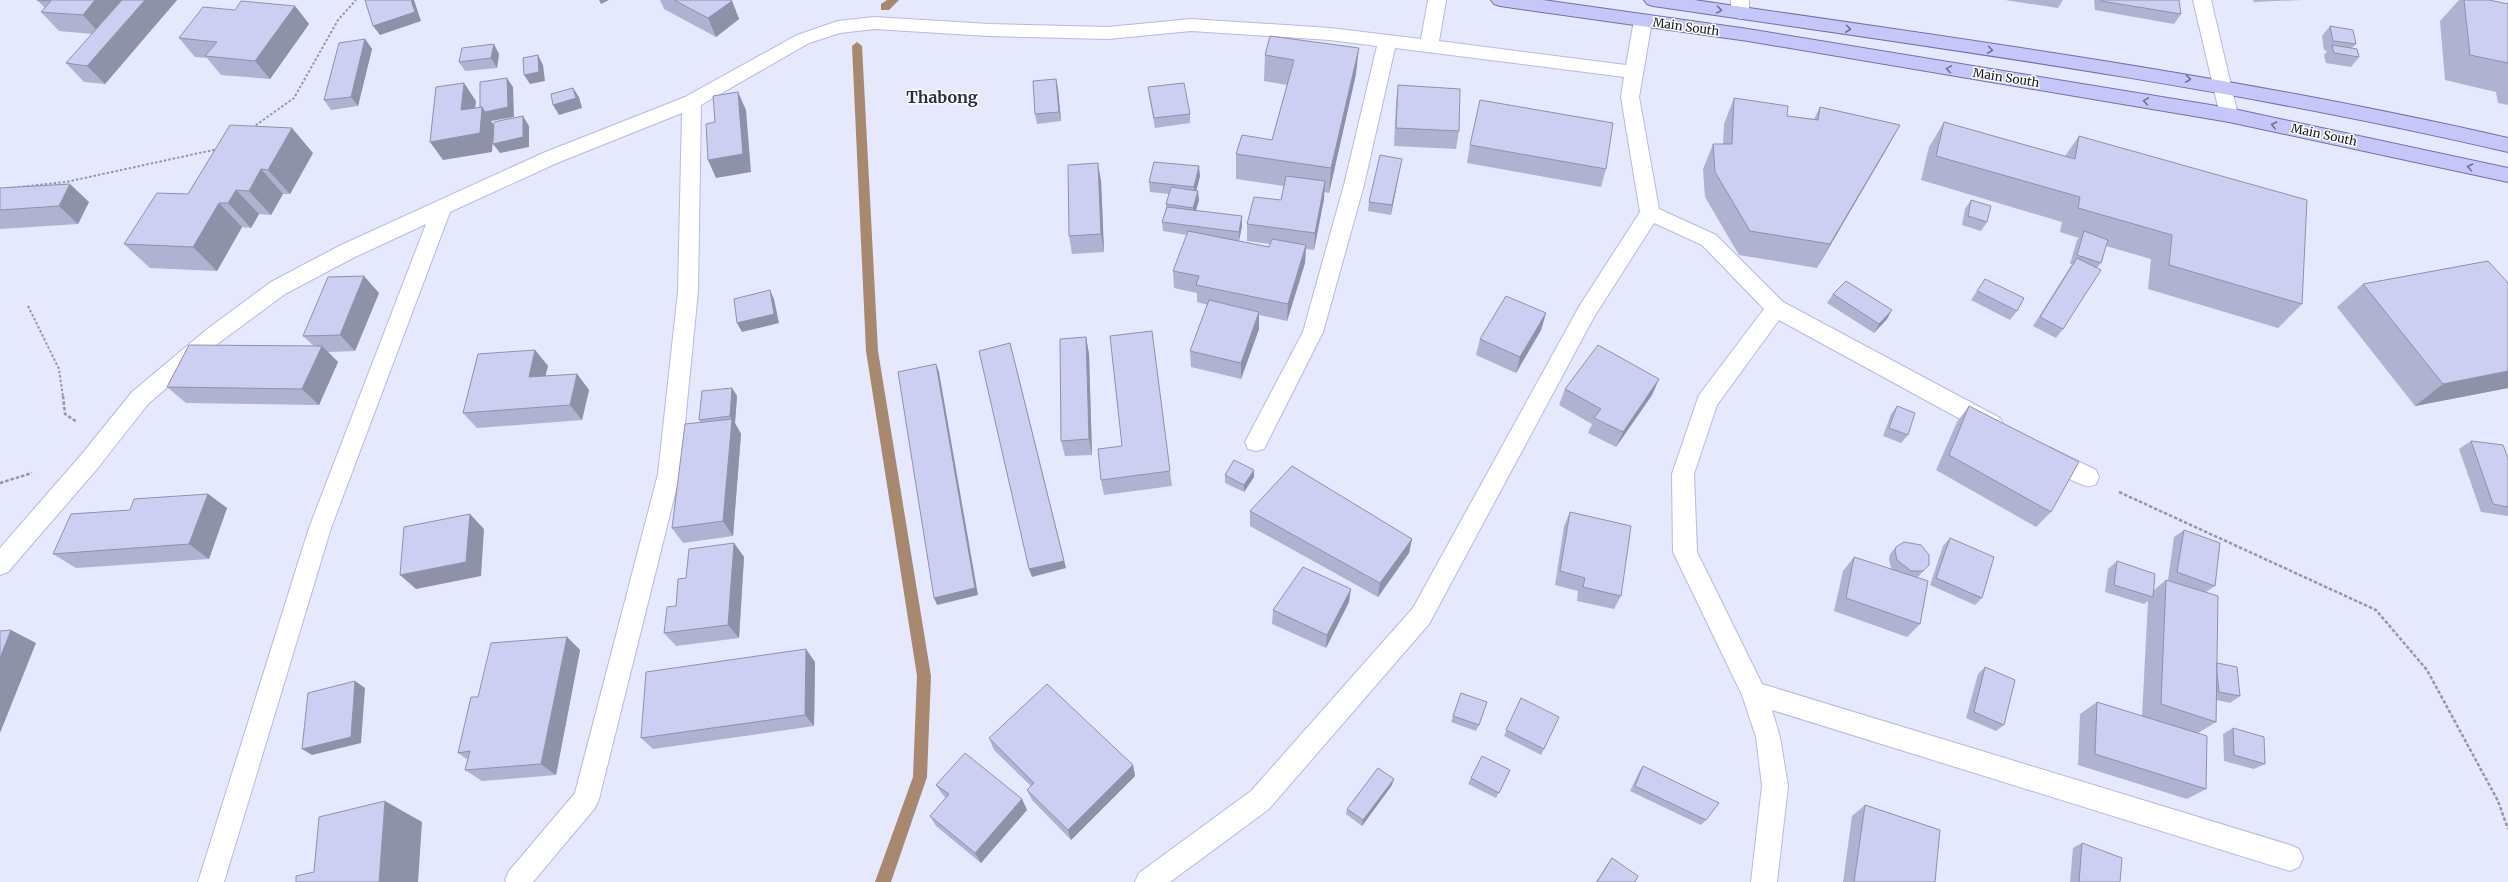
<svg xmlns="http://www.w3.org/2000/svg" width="2508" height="882" font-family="Merriweather,serif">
<rect width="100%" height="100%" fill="#e6e8fe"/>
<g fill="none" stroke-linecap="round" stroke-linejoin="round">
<g fill="#a8886f" fill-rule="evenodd">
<path d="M887,0H899L889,10H881V4Z"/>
<path d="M857,42L862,46L878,351L931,676L927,777L891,882H875L913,777L917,676L866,351L852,46Z"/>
</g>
<g stroke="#b7badd" stroke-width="2">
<g id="minor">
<path d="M1428,0H1446L1439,41L1626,65L1634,21L1637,17L1643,15L1649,17L1652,21L1639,97L1659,209L1716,235L1783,302L2000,418L2003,425L2000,432L1992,434L1984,432L1779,320L1717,405L1694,474L1697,552L1762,684L2290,845L2299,849L2303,858L2299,867L2290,871L1772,710L1780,737L1788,786L1777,882H1751L1762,786L1756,737L1742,695L1673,552L1672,474L1699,395L1764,309L1702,245L1654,223L1594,317L1429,624L1269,809L1170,882H1135L1139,873L1251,791L1413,608L1580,305L1640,212L1621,97L1624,77L1395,48L1364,185L1323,332L1264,449L1256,451L1248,449L1245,442L1303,332L1344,185L1377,46L1330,40L1191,31L1108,39L989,36L874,29L840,33L809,43L701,105L698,291L680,474L599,799L595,808L533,882H506L505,880L509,871L575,793L658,474L678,291L682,113L557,163L450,212L331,528L224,882H198L309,528L426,224L353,258L285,294L220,342L148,404L97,469L8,572L0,575V548L81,455L132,392L206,330L271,282L339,246L543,153L685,97L797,35L838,21L874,17L989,24L1108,27L1191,19L1330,28L1421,39Z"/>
<path d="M1731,0H1749V13L1746,17L1740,19L1734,17L1731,13Z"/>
<path d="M2193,0H2211L2238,115L2236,120L2229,122L2222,120L2220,115Z"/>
<path d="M2049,447L2096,470L2099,477L2096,484C2093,485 2090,487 2087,486C2076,484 2042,465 2038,456L2041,449Z"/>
</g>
</g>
<g stroke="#6f71ac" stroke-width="2">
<g id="major">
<path d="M1491,0H1543L1748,29L2229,108L2508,168V182L2229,122L1748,41L1500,6L1494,4Z"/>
<path d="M1644,0H1694C1968,40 2238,76 2508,138V152C2225,86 1940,48 1653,6L1647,4Z"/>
</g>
</g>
<g stroke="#9597a9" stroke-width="2" stroke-dasharray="2.5 2" stroke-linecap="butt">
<path d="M252,128L294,98L338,20L356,0"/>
<path d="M0,189L66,182L218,149"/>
<path d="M28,306L59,369L63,397"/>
</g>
<g stroke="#9597a9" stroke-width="2.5" stroke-dasharray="3.5 2" stroke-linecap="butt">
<path d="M63,396L65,414L77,422"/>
<path d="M0,483L32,473"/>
<path d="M2119,492L2376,610L2427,670L2498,801L2508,829"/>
</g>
<use href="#minor" fill="#fff" fill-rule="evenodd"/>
<use href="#major" fill="#c5c7f8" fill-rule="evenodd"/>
</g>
<g fill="#afb2d0">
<path d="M37,0H177L105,84L84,82L66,63L92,34L59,31L41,12L45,8Z"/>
<path d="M660,0H731L732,1L739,19L716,37L664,9Z"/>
<path d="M2005,0H2063L2058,8Z"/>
<path d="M2094,0H2179L2181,14L2174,24L2095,10Z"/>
<path d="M2253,0H2302L2254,2Z"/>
<path d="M2459,0H2489L2506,4L2508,2V105L2498,103L2496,92L2445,80L2440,21Z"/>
<path d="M295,6L309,24L270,79L221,75L207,58L195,57L179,38L235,10Z"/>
<path d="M2330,26L2356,44L2352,48L2359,57L2351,67L2326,63L2324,55L2327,51L2324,50L2322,36Z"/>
<path d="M1270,36L1356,74L1329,193L1324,192V199L1314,250L1306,249L1305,263L1287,321L1259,315V329L1241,379L1191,367L1190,351L1208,305L1197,302V293L1174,288L1173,271L1187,235L1163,231L1162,222L1166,208V204L1169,194L1150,192L1149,182L1200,176L1196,191L1199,200L1196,210L1242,226L1239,241L1269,247L1270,244L1247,241V224L1281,200L1284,186L1236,179V154L1272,140L1287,85L1264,81L1265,55Z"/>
<path d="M365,39L372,49L358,106L331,110L324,100Z"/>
<path d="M499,54L497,68L465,71L459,62Z"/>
<path d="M1056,79L1058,89L1061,121L1037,124L1035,114Z"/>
<path d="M1398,85L1459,131L1456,149L1394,146L1396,103Z"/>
<path d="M1148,87L1190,114V123L1155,128L1149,96Z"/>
<path d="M1734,98L1787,116L1814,119L1820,107L1900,125L1886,150L1817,268L1739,255L1705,197L1703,169L1713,144H1723L1724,124Z"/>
<path d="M1944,122L2065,156L2079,136L2302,304L2278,328L2148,289L2151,259L2106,246L2101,263L2097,268L2063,329L2056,338L2033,326L2072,264H2070L2077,240L2079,238L2060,232L2062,222L1921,180L1929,147Z"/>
<path d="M230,125L313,153L290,194H283L271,215L259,214L251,228L242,227L217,271L150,268L124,244L188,194Z"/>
<path d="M1470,145L1606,169L1601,187L1467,163Z"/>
<path d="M1402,159L1400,168L1391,215L1368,211L1369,202Z"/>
<path d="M1101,181L1104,252L1072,254L1069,236Z"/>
<path d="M0,188L89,202L78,224L0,229Z"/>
<path d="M1971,200L1987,222L1981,231L1962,225L1965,209Z"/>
<path d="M1985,279L2017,311L2010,320L1971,300Z"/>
<path d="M2363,284L2508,388L2415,406L2337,307Z"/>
<path d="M379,293L355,351L328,352L338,362L319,405L186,403L167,387L314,346L303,336Z"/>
<path d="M1833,294L1887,319L1874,333L1827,303Z"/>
<path d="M1546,313L1541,330L1516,373L1476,355L1480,339Z"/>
<path d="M1086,337L1089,354L1092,455L1065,456L1061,441Z"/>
<path d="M535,350L548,366L545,376L577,374L589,390L582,420L477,428L463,413Z"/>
<path d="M1659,379L1652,395L1616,447L1588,433L1592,424L1559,405L1565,389Z"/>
<path d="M732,388L737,396L735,423L741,434L733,536L683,543L672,528L701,422L699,420Z"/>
<path d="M1897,406L1908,435L1901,443L1883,436L1891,414Z"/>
<path d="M1969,406L2051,512L2036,527L1936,470L1957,422Z"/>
<path d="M2471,441L2508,458V516L2481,512L2459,449Z"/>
<path d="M1170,471L1172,486L1104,495L1101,480Z"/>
<path d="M1225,475L1254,477L1244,492L1225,483Z"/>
<path d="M208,494L227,508L209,559L76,568L53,554L130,510Z"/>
<path d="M1250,511L1412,539L1409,553L1378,597L1250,526Z"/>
<path d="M1570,512L1621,596L1614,609L1577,601L1578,591L1555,585L1564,526Z"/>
<path d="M2184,530L2215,586L2206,592L2217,663L2240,696L2230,703L2217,700L2216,722L2198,733L2206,789L2187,799L2078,765L2080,714L2097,702L2142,716L2148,601L2144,604L2105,592L2108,569L2117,561L2154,590L2166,580L2186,586L2168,580L2174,537Z"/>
<path d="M1950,538L1982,598L1975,605L1930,585L1943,546Z"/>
<path d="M734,543L744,557L739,638L676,646L664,633L676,606L686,578Z"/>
<path d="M1896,547L1929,565L1917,578L1920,624L1907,637L1834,611L1843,571L1854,557L1893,570L1891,568L1889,559L1890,554Z"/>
<path d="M1349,602L1326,648L1272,624L1273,610Z"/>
<path d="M567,637L580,650L556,775L482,781L465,770L468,760L458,753L478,697Z"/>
<path d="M815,662L814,726L653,749L641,738Z"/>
<path d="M1985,667L2004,725L1996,731L1966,718L1978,674Z"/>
<path d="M1461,693L1479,725L1476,731L1451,722Z"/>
<path d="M1521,698L1544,749L1541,755L1504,736Z"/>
<path d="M2233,728L2265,764L2254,769L2224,761L2223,734Z"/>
<path d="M989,738L1133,765L1135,776L1071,840L1032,800L1027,790L1031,786L994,750Z"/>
<path d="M1643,766L1706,820L1701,825L1630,791L1639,772Z"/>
<path d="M1510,770L1496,798L1468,784L1471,778Z"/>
<path d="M936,785L1022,799L1027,810L981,863L936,826L930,816L946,798L943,795Z"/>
<path d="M1392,785L1362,826L1346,814L1347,809Z"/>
<path d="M1865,805L1935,882H1843L1852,816Z"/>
<path d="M2082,843L2120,882H2070L2073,848Z"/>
<path d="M1612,858L1635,882H1596L1608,863Z"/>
</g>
<g fill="#8f91a9">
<path d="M95,0H127L100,34L83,15Z"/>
<path d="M145,0H177L105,84L87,66Z"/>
<path d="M411,0H414L421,21L380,35L373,26Z"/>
<path d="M599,0H609L601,4Z"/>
<path d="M732,1L739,19L716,37L708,18Z"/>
<path d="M295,6L309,24L270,79L255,61Z"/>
<path d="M365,39L372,49L358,106L351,97Z"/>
<path d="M494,44L499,54L497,68L491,58Z"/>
<path d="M1359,48L1356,74L1329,193L1331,168Z"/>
<path d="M538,55L543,65L545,81L530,84L524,75Z"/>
<path d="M507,78L513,87L514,117L491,121L494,125L492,152L443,160L430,142L482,107Z"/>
<path d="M1056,79L1058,89L1061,121L1059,112Z"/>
<path d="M464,83L476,101L473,129L461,110Z"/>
<path d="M573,88L579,97L582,108L559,115L553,105Z"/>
<path d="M738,92L746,110L751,172L716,178L708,160Z"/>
<path d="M523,116L529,126V147L500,153L493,144Z"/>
<path d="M1900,125L1886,150L1817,268L1830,244Z"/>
<path d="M292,128L313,153L290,194L268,170Z"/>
<path d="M1402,159L1400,168L1391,215L1392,205Z"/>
<path d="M1098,163L1101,181L1104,252L1101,234Z"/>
<path d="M1199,166L1200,176L1195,196L1194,187Z"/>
<path d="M261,169L283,194L271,215L249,191Z"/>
<path d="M1325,181L1324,199L1314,250L1315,233Z"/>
<path d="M70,184L89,202L78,224L59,206Z"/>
<path d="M236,190L259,214L251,228L228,203Z"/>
<path d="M1198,191L1199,200L1194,217L1193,208Z"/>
<path d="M219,203L242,227L217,271L193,247Z"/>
<path d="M1242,216V226L1239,241V232Z"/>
<path d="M1306,245L1305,263L1287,321L1288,304Z"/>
<path d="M364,276L379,293L355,351L340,335Z"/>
<path d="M770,290L774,299L779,323L742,332L737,323Z"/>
<path d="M1892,310L1887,319L1874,333L1879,324Z"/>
<path d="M1259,312V329L1241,379V363Z"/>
<path d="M1546,313L1541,330L1516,373L1520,357Z"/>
<path d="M1086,337L1089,354L1092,455L1089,439Z"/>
<path d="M1010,343L1066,568L1032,577L1029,569Z"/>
<path d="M322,346L338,362L319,405L302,389Z"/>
<path d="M535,350L548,366L541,393L529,377Z"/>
<path d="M936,364L939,372L978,595L937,605L934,598Z"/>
<path d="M2508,371V388L2415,406L2443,384Z"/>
<path d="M577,374L589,390L582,420L570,405Z"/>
<path d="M1659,379L1652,395L1616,447L1623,432Z"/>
<path d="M732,388L737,396L735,423L741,434L733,536L723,521L732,420L730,416Z"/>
<path d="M1254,470V477L1244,492V485Z"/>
<path d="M208,494L227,508L209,559L189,544Z"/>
<path d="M470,514L484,529L481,576L416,589L400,575Z"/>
<path d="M1412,539L1409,553L1378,597L1380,583Z"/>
<path d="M734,543L744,557L739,638L728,625Z"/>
<path d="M1351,589L1349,602L1326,648L1327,635Z"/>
<path d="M11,630L36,643L0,733V658Z"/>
<path d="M567,637L580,650L556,775L541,764Z"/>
<path d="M806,649L815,662L814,726L805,715Z"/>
<path d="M355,681L365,688L361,743L312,755L302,749Z"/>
<path d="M1133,765L1135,776L1071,840L1068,830Z"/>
<path d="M1394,779L1392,785L1362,826L1363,820Z"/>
<path d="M1022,799L1027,810L981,863L975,853Z"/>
<path d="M385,801L422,822L418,882H379Z"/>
</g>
<g fill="#cccff2" stroke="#8f91a9">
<path d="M37,0H95L83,15L41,12L51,1Z"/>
<path d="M122,0H145L87,66L66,63Z"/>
<path d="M365,0H411L415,12L373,26Z"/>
<path d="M674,0H731L732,1L708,18Z"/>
<path d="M2101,0H2179L2181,14L2101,1Z"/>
<path d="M2464,0H2489L2508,4V63L2470,55Z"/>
<path d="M241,1L295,6L255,61L205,56L217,42L179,38L203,7L235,10Z"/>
<path d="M2330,26L2353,30L2356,44L2333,41Z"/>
<path d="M1270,36L1359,48L1331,168L1236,154L1242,135L1272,140L1294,60L1265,55Z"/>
<path d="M365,39L351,97L324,100L339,43Z"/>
<path d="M494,44L491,58L459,62L462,48Z"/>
<path d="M2332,45L2357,49L2359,57L2334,53Z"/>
<path d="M538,55L539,72L524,75L523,58Z"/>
<path d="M507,78L508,107L485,112L482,107H480V82Z"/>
<path d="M1056,79L1059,112L1035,114L1033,81Z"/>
<path d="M464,83L461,110L482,107L480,133L430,142L436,87Z"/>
<path d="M1184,83L1190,114L1154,118L1148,87Z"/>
<path d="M1398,85L1460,89L1459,131L1396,128Z"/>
<path d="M573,88L576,98L553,105L551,94Z"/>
<path d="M738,92L743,154L708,160L706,124L715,122L713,96Z"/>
<path d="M1734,98L1788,106L1787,116L1818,120L1820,107L1900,125L1830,244L1750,231L1715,172L1713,144H1732Z"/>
<path d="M1480,100L1613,123L1606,169L1470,145Z"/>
<path d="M523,116V137L493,144L494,122Z"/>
<path d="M1944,122L2075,159L2079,136L2307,200L2302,304L2169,265L2172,235L2078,208L2080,197L1936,156Z"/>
<path d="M230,125L292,128L268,170L261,169L249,191L236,190L228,203H219L193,247L124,244L157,193L188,194Z"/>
<path d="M1380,155L1402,159L1392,205L1369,202Z"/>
<path d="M1154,162L1199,166L1194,187L1149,182Z"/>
<path d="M1098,163L1101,234L1069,236L1068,165Z"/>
<path d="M1286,176L1325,181L1315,233L1247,224L1254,197L1281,200Z"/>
<path d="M70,184L59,206L0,210V188Z"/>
<path d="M1171,187L1198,191L1193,208L1166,204Z"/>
<path d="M1971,200L1991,206L1987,222L1968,216Z"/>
<path d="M1167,207L1242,216L1239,232L1162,222Z"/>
<path d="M1188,231L1269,247L1272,239L1306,245L1288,304L1196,285L1199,276L1173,271Z"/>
<path d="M2084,231L2108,240L2101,263L2077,255Z"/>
<path d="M2077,258L2101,270L2063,329L2040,317Z"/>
<path d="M2488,261L2508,283V371L2443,384L2363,284Z"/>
<path d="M364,276L340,335L303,336L328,277Z"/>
<path d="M1985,279L2024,298L2017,311L1977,291Z"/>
<path d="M1846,281L1892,310L1879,324L1833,294Z"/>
<path d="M770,290L774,314L737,323L734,299Z"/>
<path d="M1506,296L1546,313L1520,357L1480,339Z"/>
<path d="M1209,300L1259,312L1241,363L1190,351Z"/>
<path d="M1152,331L1170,471L1101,480L1098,449L1122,446L1110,336Z"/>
<path d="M1086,337L1089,439L1061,441L1060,339Z"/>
<path d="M1010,343L1064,561L1029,569L979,351Z"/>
<path d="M189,345L322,346L302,389L167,387Z"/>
<path d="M1598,345L1659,379L1623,432L1594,418L1601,409L1565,389Z"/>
<path d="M535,350L529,377L577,374L570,405L463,413L478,354Z"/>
<path d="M936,364L975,588L934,598L898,372Z"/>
<path d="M732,388L730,416L699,420L702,391Z"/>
<path d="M1897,406L1915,413L1908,435L1889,428Z"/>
<path d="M1969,406L2079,462L2051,512L1949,455Z"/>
<path d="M732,419L723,521L672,528L685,424Z"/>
<path d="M2471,441L2503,445L2508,458V507L2493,504Z"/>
<path d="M1234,460L1254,470L1244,485L1225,475Z"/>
<path d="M1292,466L1412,539L1380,583L1250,511Z"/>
<path d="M208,494L189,544L53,554L71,514L130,510L134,499Z"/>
<path d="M1570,512L1631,526L1621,596L1583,587L1585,578L1560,571Z"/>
<path d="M470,514L466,562L400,575L404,527Z"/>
<path d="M2184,530L2220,543L2215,586L2177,572Z"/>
<path d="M1950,538L1994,557L1982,598L1936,578Z"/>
<path d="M1904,542L1921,545L1929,555V565L1923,571H1911L1897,560L1895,551L1896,547Z"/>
<path d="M734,543L728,625L664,633L667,607L676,606L678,579L686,578L689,549Z"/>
<path d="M1854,557L1928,581L1920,624L1846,598Z"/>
<path d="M2117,561L2155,574L2153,597L2114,585Z"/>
<path d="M1303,567L1351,589L1327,635L1273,610Z"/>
<path d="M2166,580L2218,596L2216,722L2161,704Z"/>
<path d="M11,630L0,658V631Z"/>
<path d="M567,637L541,764L465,770L470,751L458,753L471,697H478L491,643Z"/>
<path d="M806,649L805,715L641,738L646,672Z"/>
<path d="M2217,663L2237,667L2240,696L2219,692L2217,673Z"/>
<path d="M1985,667L2015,680L2004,725L1974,712Z"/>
<path d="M355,681L351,737L302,749L308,693Z"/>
<path d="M1047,684L1133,765L1068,830L1027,790L1034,783L989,738Z"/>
<path d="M1461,693L1487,702L1479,725L1453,716Z"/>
<path d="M1521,698L1559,717L1544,749L1506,730Z"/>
<path d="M2097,702L2207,736L2206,789L2095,754Z"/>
<path d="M2233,728L2264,737L2265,764L2234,755Z"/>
<path d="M965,753L1022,799L975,853L930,816L949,794L936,785Z"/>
<path d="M1482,756L1510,770L1499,793L1471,778Z"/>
<path d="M1643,766L1719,803L1706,820L1635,786Z"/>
<path d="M1378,768L1394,779L1363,820L1347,809Z"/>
<path d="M385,801L379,882H296V876L314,872L319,817Z"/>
<path d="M1865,805L1940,830L1935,882H1854Z"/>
<path d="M2082,843L2122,858L2120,882H2079Z"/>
<path d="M1612,858L1638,876L1635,882H1597Z"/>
</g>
<defs><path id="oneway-chevron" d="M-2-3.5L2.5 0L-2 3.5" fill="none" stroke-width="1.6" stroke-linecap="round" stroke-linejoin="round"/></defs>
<g stroke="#6e708e">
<use href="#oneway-chevron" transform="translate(1719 10) rotate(9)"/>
<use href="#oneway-chevron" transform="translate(1848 29) rotate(8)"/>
<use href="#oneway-chevron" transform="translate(1990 50) rotate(8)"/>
<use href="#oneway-chevron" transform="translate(1949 69) rotate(-171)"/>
<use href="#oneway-chevron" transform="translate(2188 79) rotate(8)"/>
<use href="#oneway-chevron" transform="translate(2146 101) rotate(-171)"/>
<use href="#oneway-chevron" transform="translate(2274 125) rotate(-168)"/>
<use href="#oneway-chevron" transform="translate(2470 167) rotate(-168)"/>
</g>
<g text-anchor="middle" stroke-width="3" stroke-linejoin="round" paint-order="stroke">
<g font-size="12" fill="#181925" stroke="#fff">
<text transform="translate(1686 27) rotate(8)" y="4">Main South</text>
<text transform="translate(2006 78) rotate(9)" y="4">Main South</text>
<text transform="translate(2324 135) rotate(12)" y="4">Main South</text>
</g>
<g font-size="16" font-weight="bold" fill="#2b2c47" stroke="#fff">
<text x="942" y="103">Thabong</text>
</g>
</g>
</svg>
